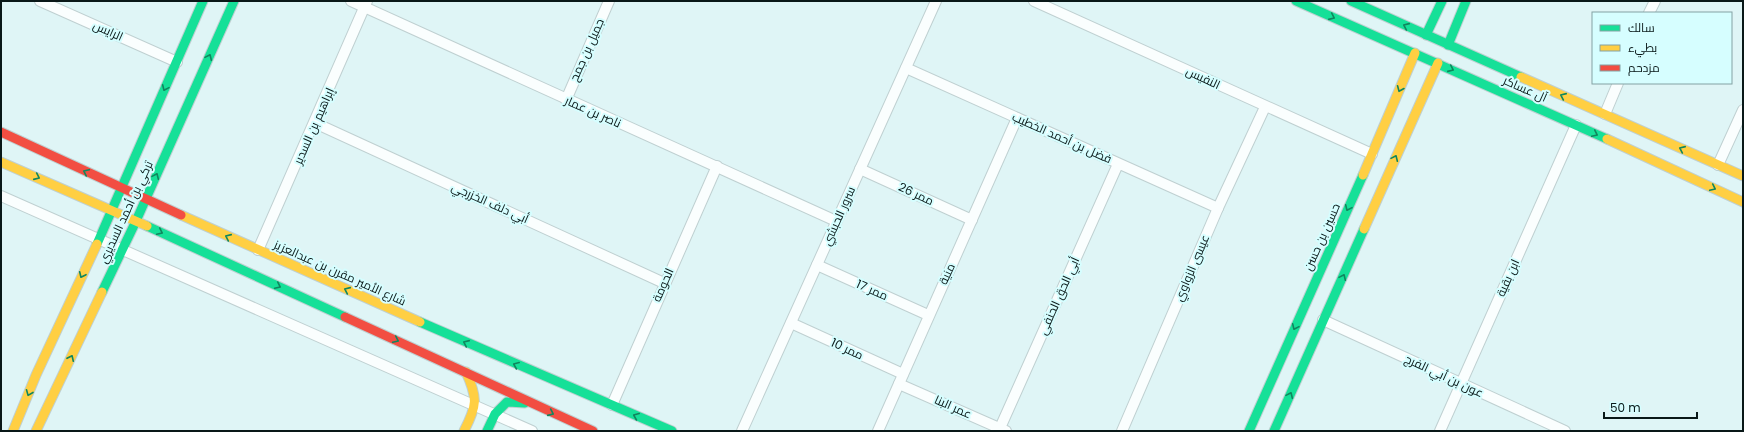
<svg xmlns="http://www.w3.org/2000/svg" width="1744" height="432" font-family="Poppins,Cairo,sans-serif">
<rect width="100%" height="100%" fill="#dff5f6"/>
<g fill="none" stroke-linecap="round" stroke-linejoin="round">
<g stroke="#bfd0d1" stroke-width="12">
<g id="street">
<path d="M40,1L177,62"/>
<path d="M351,1L836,221"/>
<path d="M1034,1L1372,154"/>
<path d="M1649,13L1655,1"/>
<path d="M906,68L1218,208"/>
<path d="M566,100L609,1"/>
<path d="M1605,114L1618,83"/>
<path d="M315,123L664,283"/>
<path d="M1718,165L1743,110"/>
<path d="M860,169L972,220"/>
<path d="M1,196L532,431"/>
<path d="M258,250L367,1"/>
<path d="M817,265L928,315"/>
<path d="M1323,320L1565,431"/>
<path d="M791,323L903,374"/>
<path d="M899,384L1006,431"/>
<path d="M612,405L717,166"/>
<path d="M1000,428L1118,164"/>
<path d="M742,431L936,1"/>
<path d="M878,431L1017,118"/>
<path d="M1122,431L1218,208L1265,107"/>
<path d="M1440,431L1576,125"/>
</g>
</g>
<g stroke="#bfd0d1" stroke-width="11">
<g id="fast">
<path d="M1296,1L1607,139"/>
<path d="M1351,1L1521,77"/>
<path d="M1426,35L1442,1"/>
<path d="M1448,45L1466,1"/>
<path d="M147,226L345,317"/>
<path d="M97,244L203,1"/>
<path d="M102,292L136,221L234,1"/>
<path d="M420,322L672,431"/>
<path d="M487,431L495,414L507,402L525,403"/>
<path d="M1249,431L1363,175"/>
<path d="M1274,431L1364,229"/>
</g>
</g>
<g stroke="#bfd0d1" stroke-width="11">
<g id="slow">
<path d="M1521,77L1743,176"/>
<path d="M1607,139L1743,202"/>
<path d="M1,162L147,226"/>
<path d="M1363,175L1415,53"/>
<path d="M181,215L420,322"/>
<path d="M1364,229L1438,63"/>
<path d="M13,431L36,375L97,244"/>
<path d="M36,431L102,292"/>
<path d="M464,431C477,406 478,398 466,372"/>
</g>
</g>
<g stroke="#bfd0d1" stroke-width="11">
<g id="jam">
<path d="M1,132L181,215"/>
<path d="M345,317L593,431"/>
</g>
</g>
<use href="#street" stroke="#fafefe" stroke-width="10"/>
<use href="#fast" stroke="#16e098" stroke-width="9"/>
<use href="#slow" stroke="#ffcf43" stroke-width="9"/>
<use href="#jam" stroke="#f24e42" stroke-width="9"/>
</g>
<defs><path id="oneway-chevron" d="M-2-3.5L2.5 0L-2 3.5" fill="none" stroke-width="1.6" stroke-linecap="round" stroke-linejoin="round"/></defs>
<g stroke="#10865e">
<use href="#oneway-chevron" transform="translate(1332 17) rotate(24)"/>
<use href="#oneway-chevron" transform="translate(1406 26) rotate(-156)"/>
<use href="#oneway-chevron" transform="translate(209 57) rotate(-66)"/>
<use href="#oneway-chevron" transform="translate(1451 69) rotate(24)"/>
<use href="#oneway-chevron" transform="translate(165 88) rotate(114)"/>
<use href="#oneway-chevron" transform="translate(1400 89) rotate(113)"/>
<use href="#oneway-chevron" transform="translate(1563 96) rotate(-156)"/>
<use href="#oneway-chevron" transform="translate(1595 134) rotate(25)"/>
<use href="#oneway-chevron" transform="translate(1682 149) rotate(-156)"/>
<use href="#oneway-chevron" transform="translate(1395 158) rotate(-66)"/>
<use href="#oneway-chevron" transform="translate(86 172) rotate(-155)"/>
<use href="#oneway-chevron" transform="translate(156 176) rotate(-66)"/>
<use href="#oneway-chevron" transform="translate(37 177) rotate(24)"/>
<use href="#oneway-chevron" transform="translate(1713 188) rotate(25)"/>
<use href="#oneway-chevron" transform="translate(1348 208) rotate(114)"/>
<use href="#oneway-chevron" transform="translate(160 232) rotate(25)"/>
<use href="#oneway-chevron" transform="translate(228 237) rotate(-156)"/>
<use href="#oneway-chevron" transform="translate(82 275) rotate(115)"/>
<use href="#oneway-chevron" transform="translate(1343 277) rotate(-66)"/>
<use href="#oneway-chevron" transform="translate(278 286) rotate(25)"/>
<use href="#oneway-chevron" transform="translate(347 290) rotate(-156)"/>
<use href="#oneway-chevron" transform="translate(1295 327) rotate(114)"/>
<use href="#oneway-chevron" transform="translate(396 340) rotate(25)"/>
<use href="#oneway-chevron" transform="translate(466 343) rotate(-156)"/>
<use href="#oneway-chevron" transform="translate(71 358) rotate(-65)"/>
<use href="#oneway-chevron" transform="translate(516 365) rotate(-157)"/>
<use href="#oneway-chevron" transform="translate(29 393) rotate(112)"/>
<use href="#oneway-chevron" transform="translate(1290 395) rotate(-66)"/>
<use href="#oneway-chevron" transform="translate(551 413) rotate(24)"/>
<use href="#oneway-chevron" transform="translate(636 416) rotate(-157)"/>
</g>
<g text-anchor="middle" stroke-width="4" stroke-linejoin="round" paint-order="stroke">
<g font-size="12" fill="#091818" stroke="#d6feff">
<text transform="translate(108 31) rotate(24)" y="4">الرايس</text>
<text transform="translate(587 50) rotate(-66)" y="4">جميل بن جمح</text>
<text transform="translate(1203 78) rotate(25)" y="4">النفيس</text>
<text transform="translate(1525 89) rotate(24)" y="4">آل عساكر</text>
<text transform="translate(593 112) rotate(24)" y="4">ناصر بن عمار</text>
<text transform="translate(314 126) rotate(-66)" y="4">إبراهيم بن السدير</text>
<text transform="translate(1062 138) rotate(24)" y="4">فضل بن أحمد الخطيب</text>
<text transform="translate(916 194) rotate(25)" y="4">ممر 26</text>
<text transform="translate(490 203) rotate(24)" y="4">أبي دلف الخزرجي</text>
<text transform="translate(126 212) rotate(-65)" y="4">تركي بن أحمد السديري</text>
<text transform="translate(839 216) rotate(-66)" y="4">سرور الحبشي</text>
<text transform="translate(1322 237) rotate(-66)" y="4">حسين بن حسن</text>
<text transform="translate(1192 268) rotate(-67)" y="4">عيسى الزواوي</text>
<text transform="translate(340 273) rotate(24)" y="4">شارع الأمير مقرن بن عبدالعزيز</text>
<text transform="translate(947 274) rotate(-65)" y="4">منية</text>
<text transform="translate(1508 278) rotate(-66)" y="4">ابن بقية</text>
<text transform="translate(663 285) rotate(-66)" y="4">الحومة</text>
<text transform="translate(872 290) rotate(24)" y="4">ممر 17</text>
<text transform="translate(1059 296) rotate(-66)" y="4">أبي الحق الحنفي</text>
<text transform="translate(847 349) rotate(25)" y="4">ممر 10</text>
<text transform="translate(1444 376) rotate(25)" y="4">عون بن أبي الفرج</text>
<text transform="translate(953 407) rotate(24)" y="4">عمر البنا</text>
</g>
</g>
<rect width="1744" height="432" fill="none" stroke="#091818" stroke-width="4"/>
<rect x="1592" y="12" width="140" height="72" fill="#d6feff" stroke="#84a2a3"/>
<rect x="1600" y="25" width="20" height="6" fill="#16e098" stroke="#84a2a3"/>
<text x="1628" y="32" font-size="12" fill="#091818">سالك</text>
<rect x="1600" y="45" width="20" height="6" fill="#ffcf43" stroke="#84a2a3"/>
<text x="1628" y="52" font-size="12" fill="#091818">بطيء</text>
<rect x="1600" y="65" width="20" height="6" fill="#f24e42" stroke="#84a2a3"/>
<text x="1628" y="72" font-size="12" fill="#091818">مزدحم</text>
<path d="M1604 412v6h93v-6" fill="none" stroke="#091818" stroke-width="2"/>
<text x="1610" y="412" font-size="12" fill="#091818" stroke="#d6feff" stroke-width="3" paint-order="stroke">50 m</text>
</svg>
